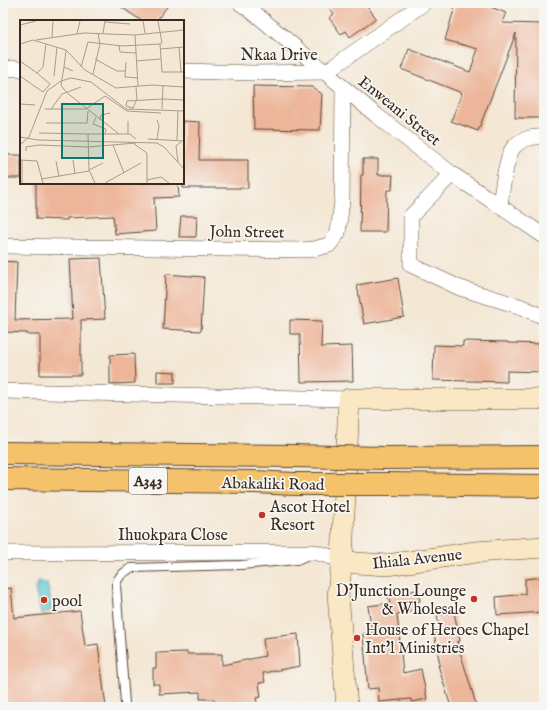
<svg xmlns="http://www.w3.org/2000/svg" width="547" height="710" font-family="'IM FELL English',serif">
<rect width="100%" height="100%" fill="#f6f6f2"/>
<filter id="ink" filterUnits="userSpaceOnUse"><feTurbulence type="fractalNoise" baseFrequency=".025" numOctaves="2"/><feDisplacementMap in="SourceGraphic" scale="8" xChannelSelector="R" yChannelSelector="G"/><feConvolveMatrix kernelMatrix="1 2 1 2 8 2 1 2 1" color-interpolation-filters="sRGB"/></filter>
<filter id="wash" filterUnits="userSpaceOnUse"><feTurbulence type="fractalNoise" baseFrequency=".012" numOctaves="4" result="noise"/><feDisplacementMap in="SourceGraphic" scale="16" xChannelSelector="R" yChannelSelector="G"/><feGaussianBlur stdDeviation="0.9" result="paint"/><feColorMatrix in="noise" values="0 0 0 0 0 0 0 0 0 0 0 0 0 0 0 0 0 1.4 0 .05"/><feComposite in="paint" operator="in"/></filter>
<g filter="url(#wash)">
<rect width="100%" height="100%" fill="#f4e7d4"/>
<path fill="#59c6d0" stroke="#4a7877" d="M39,581L47,583L53,610L41,614L35,590Z"/>
<g id="blocks">
<g fill="#edb69a">
<path d="M115,3H170L156,21H142Z"/>
<path d="M336,3H365L376,18L350,37L346,31L341,34L329,18L334,14L329,8Z"/>
<path d="M456,3H480L506,13L502,23L544,24V118H515L516,33L478,131L451,121L462,93L401,69L409,49L470,72L478,49L445,40Z"/>
<path d="M253,86L312,87L322,94L320,130L254,129Z"/>
<path d="M183,121L200,122L199,160H248V188H183Z"/>
<rect x="3" y="155" width="18" height="23"/>
<path d="M363,159H378V175H393L392,190H387L386,232H360L361,175H363Z"/>
<path d="M36,183H178L179,197L154,198L156,231L115,234L113,216L67,218V220L36,219Z"/>
<path d="M181,216H197L196,237H179Z"/>
<path d="M101,258L105,319L81,320V375H40V335H28L27,333L3,332V261L17,262L15,320L73,319L70,259Z"/>
<path d="M166,274L204,277L201,331L163,329Z"/>
<path d="M398,278L404,317L364,324L357,285Z"/>
<path d="M290,320L322,321L321,347L352,346L353,381L301,382L300,334H290Z"/>
<path d="M463,341L508,342V343L544,344V372L507,371V382L433,380L434,345L463,346Z"/>
<path d="M134,354L135,383L110,384V355Z"/>
<path d="M157,371L175,372V383H157Z"/>
<path d="M544,577V612L497,615L496,597L525,594V579Z"/>
<path d="M11,588L14,618L80,611L85,646L98,644L106,707H3V589Z"/>
<path d="M417,590L420,601L409,604L410,612L397,614L403,673L421,669L427,699L412,702L411,699L379,702L378,688L368,689L363,634L372,633L368,606L390,603L388,596Z"/>
<path d="M454,612L460,641L457,642L477,707H451L438,665H440L434,633L440,631L437,615Z"/>
<path d="M298,634L300,666L263,673L265,682L259,683L261,697L256,698L258,707H215L214,699H200V692L159,694V684H153V668H156V653L187,652V654H222V665L265,656L263,638Z"/>
</g>
</g>
</g>
<g filter="url(#ink)">
<use href="#blocks" fill-opacity="0" stroke="#574639" stroke-width="1"/>
<g fill="none" stroke-linecap="round" stroke-linejoin="round">
<g stroke="#574639" stroke-width="10">
<path id="lane" d="M125,703L116,585C118,576 123,573 131,568L241,565L297,560L308,555"/>
</g>
<g stroke="#574639" stroke-width="16">
<g id="street">
<path d="M240,3L258,16L376,115L452,174L544,236"/>
<path d="M3,68L21,69"/>
<path d="M183,71L253,73L326,72L424,3"/>
<path d="M452,174L411,216V265L460,288L522,307L544,317"/>
<path d="M500,206C502,192 505,160 513,148C520,139 533,136 544,137"/>
<path d="M3,246L302,250L314,249L329,245L338,233L342,201L343,88"/>
<path d="M3,391L349,399"/>
<path d="M3,553L314,552L342,560"/>
</g>
</g>
<g stroke="#574639" stroke-width="22">
<g id="secondary">
<path d="M342,560L356,563L387,565L476,552L544,547"/>
<path d="M347,707L338,594L342,560L349,399H544"/>
</g>
</g>
<g stroke="#574639" stroke-width="24">
<g id="highway">
<path d="M3,453L293,456"/>
<path d="M385,458L544,457"/>
<path d="M3,479L255,482L294,484"/>
<path d="M389,484L544,486"/>
</g>
</g>
<use href="#lane" stroke="#fff" stroke-width="8"/>
<use href="#street" stroke="#fff" stroke-width="15"/>
<use href="#secondary" stroke="#fae7c3" stroke-width="21"/>
<use href="#highway" stroke="#f3c26a" stroke-width="22"/>
<g stroke="#574639" stroke-width="24" stroke-linecap="butt">
<g id="highway-bridge">
<path d="M293,456L385,458"/>
<path d="M294,484H389"/>
</g>
</g>
<use href="#highway-bridge" stroke="#f3c26a" stroke-width="22"/>
</g>
</g>
<g fill="#c8321e" stroke="#f6f6f2" stroke-width="1.5">
<circle cx="262" cy="515" r="4"/>
<circle cx="474" cy="599" r="4"/>
<circle cx="44" cy="600" r="4"/>
<circle cx="357" cy="638" r="4"/>
</g>
<g text-anchor="middle" stroke-width="3.5" stroke-linejoin="round" paint-order="stroke">
<rect fill="#f6f6f2" stroke="#73675e" stroke-width="1" x="129" y="468" width="38" height="26" rx="3"/>
<g font-size="15" font-weight="bold" fill="#3b2a1e">
<text x="148" y="486">A343</text>
</g>
<g font-size="16" fill="#3b2a1e" stroke="#f6f6f2">
<text x="279" y="60">Nkaa Drive</text>
<text transform="translate(400 110) rotate(39)" y="6">Enweani Street</text>
<text transform="translate(247 231) rotate(1)" y="6">John Street</text>
<text transform="translate(273 483) rotate(1)" y="6">Abakaliki Road</text>
<text x="173" y="540">Ihuokpara Close</text>
<text transform="translate(417 558) rotate(-6)" y="6">Ihiala Avenue</text>
</g>
<g font-size="16" fill="#3b2a1e" stroke="#f6f6f2" text-anchor="start">
<text x="270" y="512">Ascot Hotel<tspan x="270" dy="18">Resort</tspan></text>
<text x="466" y="596" text-anchor="end">D'Junction Lounge<tspan x="466" dy="18">&amp; Wholesale</tspan></text>
<text x="52" y="606">pool</text>
<text x="365" y="635">House of Heroes Chapel<tspan x="365" dy="18">Int'l Ministries</tspan></text>
</g>
</g>
<g transform="translate(20 20)">
<rect width="164" height="164" fill="#f4e7d4"/>
<path fill="none" stroke="#aa9b8b" stroke-width="1" d="M123,1L125,13M138,1L142,23L140,24L142,52H164M85,2L110,4M0,5L16,1M83,13L85,1M57,14L60,1M115,15L118,66M32,18L33,1M16,20L64,13L115,15L164,10M0,24L13,20L46,30L65,50L96,68L132,65L164,67M99,25L100,32L116,33M159,27L161,52M140,29L164,27M46,30L44,47L53,51M75,39L97,51H105M0,41L17,53M116,41L141,39M106,42L105,57L118,58M44,47L41,65L46,72L99,114M61,47L68,22L102,26L140,24M73,54L80,24L78,13M0,56L23,72L30,64L17,53L23,47L26,24M34,56L37,27M116,67L117,80M116,81L113,88L106,86L107,81L143,79L164,80M0,84L15,85M25,89H66L85,76L107,91L141,93M31,89L42,74L61,67M142,89L143,65M76,97L73,104L86,109L85,114M80,100L81,95L90,93M137,100L139,106L137,119M108,101V114M26,103H67L68,91M19,113L68,114M0,117L18,120L137,123L144,127L164,149M128,119L164,121M157,120L158,91M114,124L127,133V163M0,125L9,117L27,71L41,61L51,58L71,62L106,89L164,91M93,125L104,153M68,127L116,123M6,131V127L19,125L68,127M0,140L17,141L23,163M53,140L55,154M36,141L39,157M158,142L156,126L162,121M69,150L83,143M21,159L69,151M127,160L141,157L149,163M2,163V140M75,163L69,150L68,114H110L116,119M85,163L121,143"/>
<path fill="#0f766e" fill-opacity="0.15" stroke="#0f766e" stroke-width="2" d="M42,84H83V138H42Z"/>
<rect width="164" height="164" fill="none" stroke="#3b2a1e" stroke-width="2"/>
</g>
<rect width="547" height="710" fill="none" stroke="#f6f6f2" stroke-width="16"/>
</svg>
